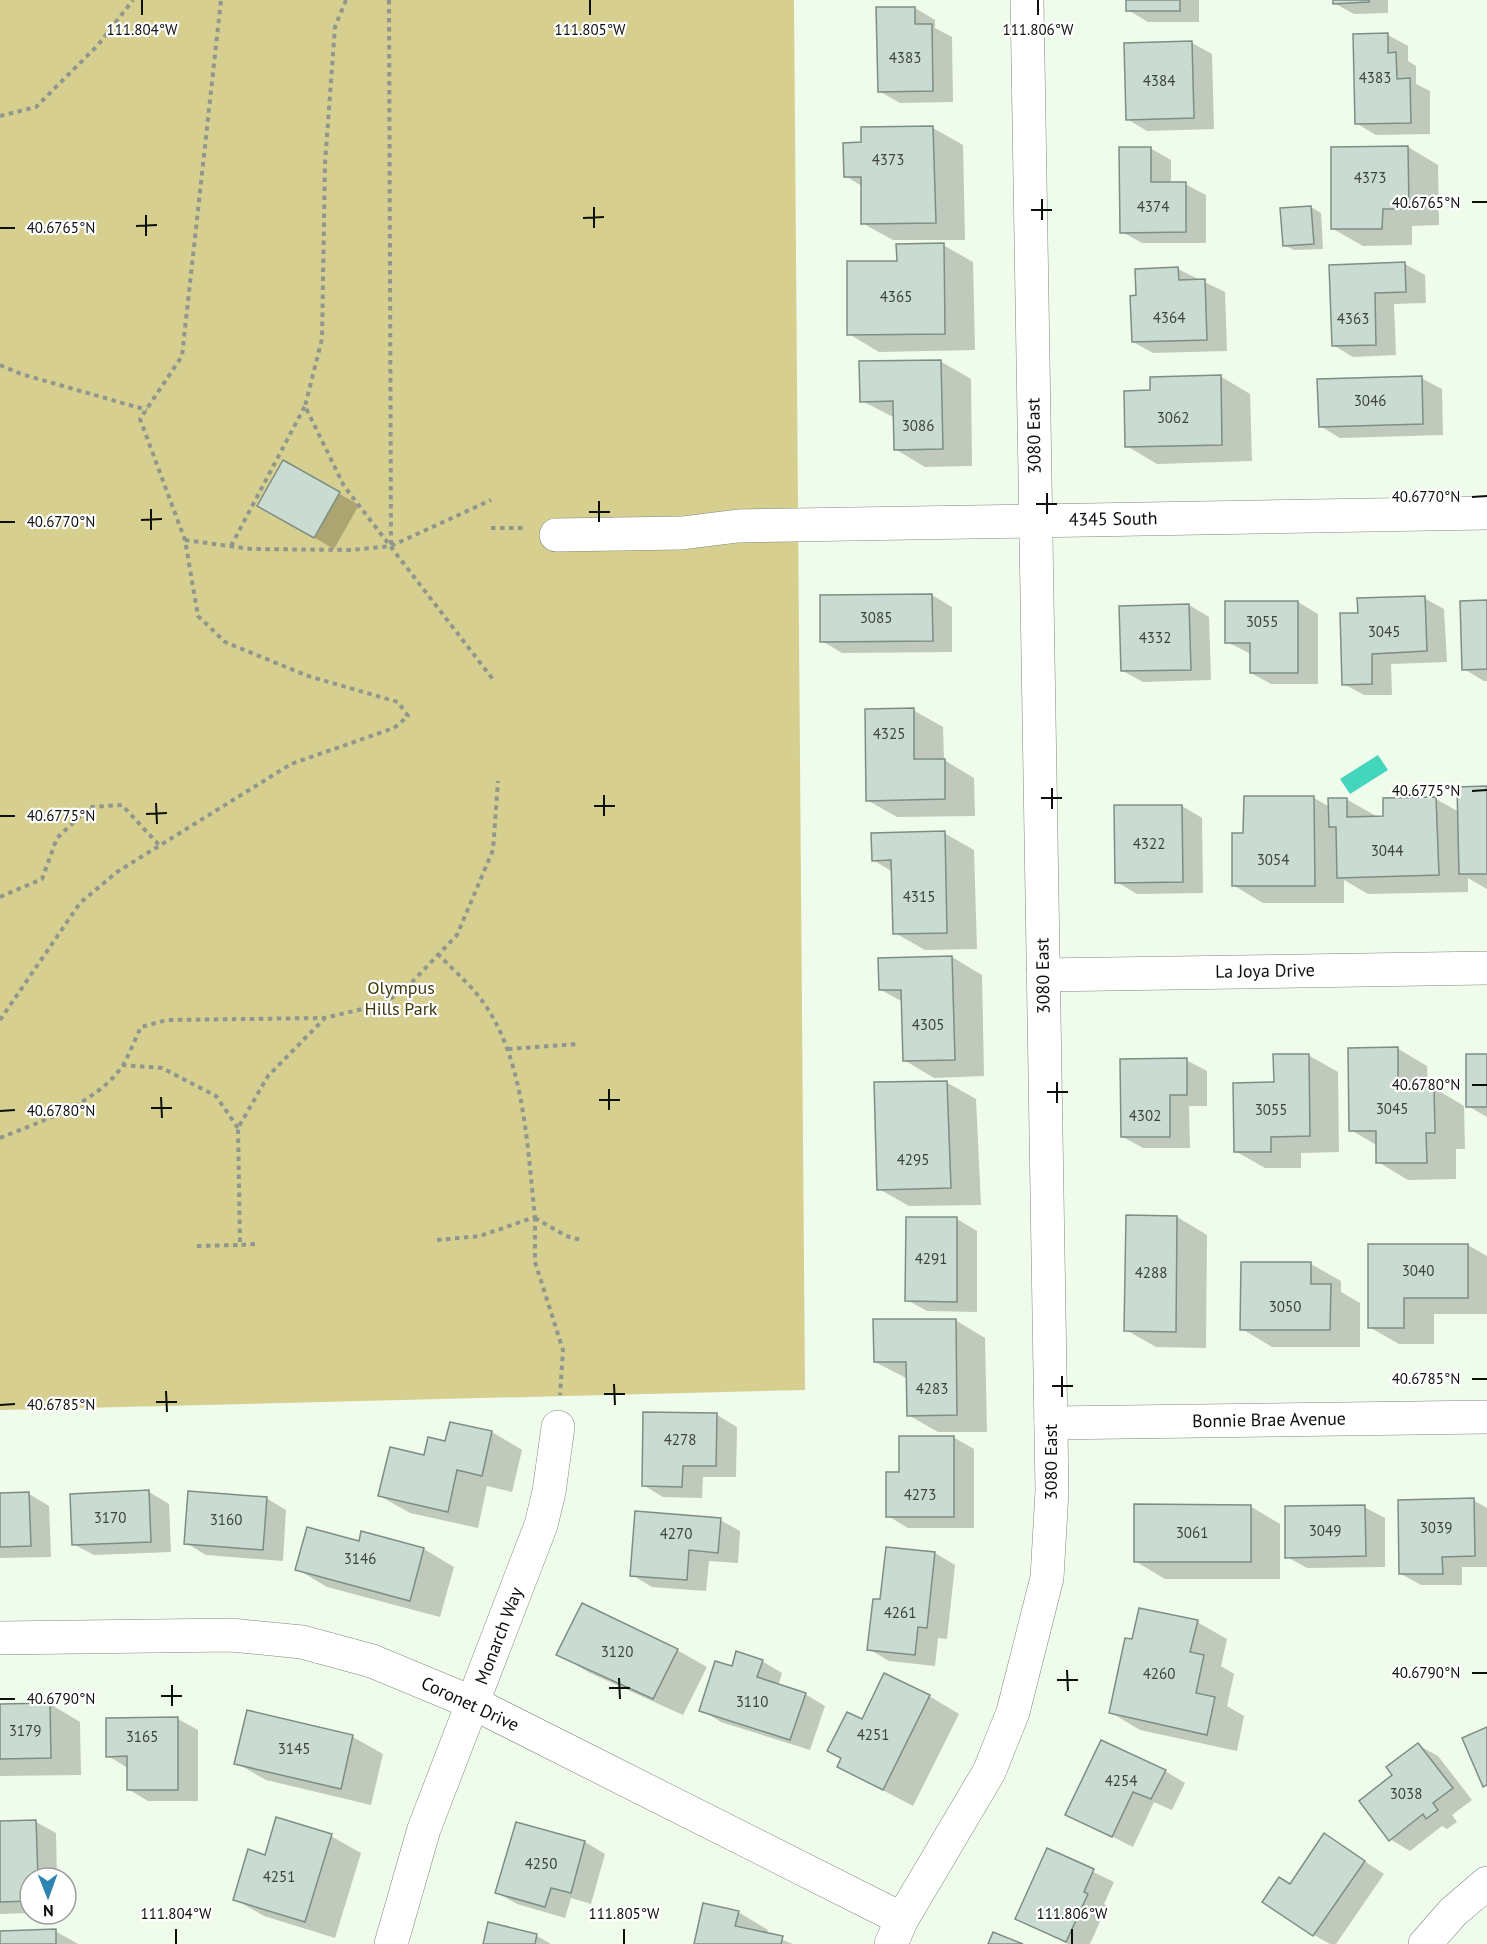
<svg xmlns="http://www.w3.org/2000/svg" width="1487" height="1944" font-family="'PT Sans',sans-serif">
<rect width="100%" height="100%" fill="#effcec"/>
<path fill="#d7cf8f" d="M0,0H794L805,1390L0,1410Z"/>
<path fill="#44d6bd" d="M1378,755L1388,770L1350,794L1340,779Z"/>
<g fill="#0003">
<path d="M1128,0H1199V22H1148L1128,10Z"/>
<path d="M1334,0H1388V13L1354,14L1334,3Z"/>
<path d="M915,8L935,20V28L952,37L953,102L900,103L879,91Z"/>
<path d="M1388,35L1408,46V61L1416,66V84L1430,91V134L1376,135L1356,123Z"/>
<path d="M1192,43L1212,54L1214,129L1147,131L1127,119Z"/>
<path d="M933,128L963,145L965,240H893L862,223V186L845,176L862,144Z"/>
<path d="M1408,147L1438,165L1439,225L1412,226V245L1363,246L1333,229Z"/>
<path d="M1150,148L1171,160V184H1185L1206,195V243H1142L1122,232Z"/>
<path d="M1311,207L1321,213L1323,249L1294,250L1284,245Z"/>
<path d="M943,245L973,262L975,350L879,352L849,334L898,262Z"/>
<path d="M1405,264L1425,275L1426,303L1394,304L1396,355L1353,357L1333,345L1331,266Z"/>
<path d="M1178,269L1225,292L1227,351L1153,353L1133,342L1138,297Z"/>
<path d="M940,361L971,379L972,466L925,467L895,449V418L862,401Z"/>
<path d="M1220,376L1250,394L1252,461L1157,464L1127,446L1152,391Z"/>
<path d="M1421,378L1442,389L1443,435L1340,438L1320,426Z"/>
<path d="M284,462L359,505L334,549L259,505Z"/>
<path d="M932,595L952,607V652L842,653L822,641Z"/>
<path d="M1424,598L1444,609L1447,662L1391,664L1392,695H1364L1344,684L1359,614Z"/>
<path d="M1487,601V681H1484L1464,669Z"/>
<path d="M1227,602H1298L1318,614V684H1271L1251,673V654L1227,642Z"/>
<path d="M1189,605L1209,617L1211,680L1143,682L1123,671Z"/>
<path d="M913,710L943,727L944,760L974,778L975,816L897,817L867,800Z"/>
<path d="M1487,788V889L1468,878V892L1368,894L1344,880V903H1263L1233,885L1245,834L1314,798L1330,807L1346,799L1376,816L1384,818L1436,799L1459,812Z"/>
<path d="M1182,806L1202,818L1203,893L1137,894L1117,882L1116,807Z"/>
<path d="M944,833L974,850L977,949L925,950L895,933L893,872L873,860Z"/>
<path d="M952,957L982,975L984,1076L934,1078L904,1060L903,1002L881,990Z"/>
<path d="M1397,1048L1427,1066L1428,1088H1434L1464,1106L1465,1149H1456V1179L1408,1180L1378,1162V1146L1351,1130Z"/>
<path d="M1308,1055L1338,1072L1339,1152L1301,1153V1168H1265L1235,1151L1275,1084Z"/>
<path d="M1487,1056V1117L1468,1106Z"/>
<path d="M1186,1060L1207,1071V1106H1189L1190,1148H1143L1123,1137Z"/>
<path d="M946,1082L976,1099L981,1205L909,1206L879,1189Z"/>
<path d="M1177,1217L1207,1235L1206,1348L1156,1347L1126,1330Z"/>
<path d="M957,1219L977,1231V1312L927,1311L907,1300Z"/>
<path d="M1369,1245H1468L1487,1256V1314H1434V1344H1399L1369,1327Z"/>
<path d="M1311,1264L1341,1281V1292L1360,1303V1347H1272L1242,1329Z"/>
<path d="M955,1320L985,1338L987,1432H938L908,1415V1379L875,1362Z"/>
<path d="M717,1415L737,1427L736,1477H703L702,1498L663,1497L643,1485Z"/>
<path d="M451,1423L492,1432L522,1450L512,1492L487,1486L478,1528L410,1513L380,1496L447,1442Z"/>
<path d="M953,1437L974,1449V1528H908L888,1516Z"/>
<path d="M149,1492L169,1504L171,1552L94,1555L73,1544Z"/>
<path d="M29,1494L49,1506L51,1557L0,1558V1495Z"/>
<path d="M266,1498L286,1510L283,1561L206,1555L186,1543Z"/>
<path d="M1473,1500L1487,1508V1567H1462V1585H1421L1401,1574Z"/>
<path d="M1250,1506L1280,1524V1579H1165L1135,1561Z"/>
<path d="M1364,1507L1385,1518V1567L1307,1568L1287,1557Z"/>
<path d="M720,1520L740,1531L738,1563L709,1561L706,1591L652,1587L632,1575Z"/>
<path d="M362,1533L424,1549L454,1567L440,1617L327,1587L297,1569L360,1543Z"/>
<path d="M935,1553L955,1565L947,1639L938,1638L935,1666L889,1661L869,1649L882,1601Z"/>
<path d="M1197,1622L1227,1639L1221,1666L1234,1674L1227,1706L1244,1716L1237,1751L1140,1730L1110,1712L1133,1641Z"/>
<path d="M677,1650L707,1667L683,1715L588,1672L558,1654Z"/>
<path d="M762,1661L782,1673L778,1686L805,1694L825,1706L810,1750L721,1722L701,1710L733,1667Z"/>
<path d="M929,1696L959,1714L913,1806L839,1767L862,1721Z"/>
<path d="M50,1704L80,1722L81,1775L0,1776V1705Z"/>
<path d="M248,1712L353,1737L383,1754L371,1805L266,1780L236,1763Z"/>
<path d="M178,1719L198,1730V1801H148L128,1789V1768L108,1756Z"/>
<path d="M1418,1745L1438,1756L1472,1800L1452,1815L1457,1822L1447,1829L1442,1826L1410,1851L1390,1839L1395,1776Z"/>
<path d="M1165,1771L1185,1783L1172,1810L1154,1802L1133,1847L1067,1814Z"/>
<path d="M36,1822L56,1833L57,1878H30V1913L0,1914V1823Z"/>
<path d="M517,1824L585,1842L605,1854L591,1904L571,1898L565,1918L517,1904L497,1893Z"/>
<path d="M1325,1835L1384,1874L1336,1944H1330L1314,1935L1264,1901L1290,1886Z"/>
<path d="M331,1836L361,1853L335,1938L264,1916L234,1899L266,1857Z"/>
<path d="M1048,1850L1114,1882L1104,1904L1107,1906L1090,1944H1068L1017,1918Z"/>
<path d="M738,1912L768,1930L767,1934L793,1944H695Z"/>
<path d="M489,1924L537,1936L551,1944H484Z"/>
<path d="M55,1931L78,1944H0V1933Z"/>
</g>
<g fill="#cadcd1" stroke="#7d8e84" stroke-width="1.5">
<rect x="1126" y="0" width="54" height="11"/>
<path d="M1333,0H1369V2L1333,4Z"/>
<path d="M876,7H915V24H932L933,91L878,92Z"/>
<path d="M1388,33V53L1396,52L1397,79L1410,78L1411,123L1355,124L1353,34Z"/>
<path d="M1192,41L1194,118L1126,120L1124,43Z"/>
<path d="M933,126L936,223L861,224V177H844L843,143L861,142V127Z"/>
<path d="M1408,146L1409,209H1383L1382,229H1331V147Z"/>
<path d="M1119,147H1151V182H1186V232L1120,233Z"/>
<path d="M1311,206L1314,244L1283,246L1280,208Z"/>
<path d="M944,243L945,334L847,335V261H897L896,244Z"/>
<path d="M1405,262L1406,292L1375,293L1376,345L1332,346L1329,265Z"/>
<path d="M1178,267L1179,280L1205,279L1207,340L1132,342L1130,296L1136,295L1135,269Z"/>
<path d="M941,360L943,449L894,450L893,401L860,402L859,361Z"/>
<path d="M1221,375L1222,445L1125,447L1124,391L1150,390V377Z"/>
<path d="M1422,376L1423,424L1319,427L1317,379Z"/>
<path d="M283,460L340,492L314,538L257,506Z"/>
<path d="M932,594L933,641L820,642V595Z"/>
<path d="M1425,596L1427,651L1372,654V684L1342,685L1340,613H1358L1357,598Z"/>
<path d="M1487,600V669L1462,670L1460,601Z"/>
<path d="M1225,601H1298V673H1250V643H1225Z"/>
<path d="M1189,604L1191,670L1121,671L1119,606Z"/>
<path d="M914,708V759H945V799L866,801L865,709Z"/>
<path d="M1487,786V874H1459L1457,787Z"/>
<path d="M1244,796H1314L1315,886H1232V833H1243Z"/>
<path d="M1436,797L1439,875L1337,878L1336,827H1329L1328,798H1347V817L1383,816V798Z"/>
<path d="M1114,805H1182L1183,882L1115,883Z"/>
<path d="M945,831L947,933L893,934L891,860L872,861L871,833Z"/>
<path d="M952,956L955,1060L903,1061L901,990H879L878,958Z"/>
<path d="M1398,1047V1087H1434L1435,1133H1426L1427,1163H1376V1131H1349L1348,1048Z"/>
<path d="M1273,1054H1309L1310,1136L1271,1137V1152H1234L1233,1083L1274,1082Z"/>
<rect x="1466" y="1054" width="21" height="53"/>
<path d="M1187,1058V1095H1170V1137H1121L1120,1059Z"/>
<path d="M947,1081L951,1188L877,1190L874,1082Z"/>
<path d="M1126,1215L1177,1216L1176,1332L1124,1331Z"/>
<path d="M906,1217H957V1302L905,1301Z"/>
<path d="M1368,1244H1468V1298H1404V1328H1368Z"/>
<path d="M1241,1262H1311V1284H1331L1330,1330H1240Z"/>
<path d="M873,1319H956L957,1415L907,1416L906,1362H874Z"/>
<path d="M643,1412L717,1413L716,1466H683L682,1487L642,1486Z"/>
<path d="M450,1422L492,1431L482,1476L457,1470L448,1512L378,1496L390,1447L424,1455L428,1437L445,1441Z"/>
<path d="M899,1436H954V1517H886V1472H899Z"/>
<path d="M149,1490L151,1542L72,1545L70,1494Z"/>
<path d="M188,1491L267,1497L263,1550L184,1544Z"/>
<path d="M29,1492L31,1546L0,1547V1493Z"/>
<path d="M1474,1498L1475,1556L1442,1557L1443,1574H1399L1398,1500Z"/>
<path d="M1134,1504L1251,1505V1562H1134Z"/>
<path d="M1365,1505L1366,1556L1285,1558V1506Z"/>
<path d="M635,1511L721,1518L718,1553L689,1550L687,1580L630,1576Z"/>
<path d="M307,1527L359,1541L361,1531L424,1548L410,1601L295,1570Z"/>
<path d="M886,1547L935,1552L927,1628L918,1627L915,1655L867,1650L873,1599H880Z"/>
<path d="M582,1603L678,1649L653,1699L556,1655Z"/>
<path d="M1139,1608L1198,1620L1190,1652L1204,1655L1196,1693L1215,1697L1207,1735L1109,1713L1125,1638L1132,1639Z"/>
<path d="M736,1651L763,1660L757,1677L806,1693L790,1740L699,1711L715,1661L732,1666Z"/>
<path d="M884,1673L930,1695L883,1790L837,1767L841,1758L827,1751L847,1712L862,1719Z"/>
<path d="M50,1703L51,1758L0,1759V1704Z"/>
<path d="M247,1710L353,1735L341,1789L234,1764Z"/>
<path d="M178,1717V1790H127V1756L106,1757V1718Z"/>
<path d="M1487,1727V1785L1483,1787L1462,1738Z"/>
<path d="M1101,1740L1166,1770L1151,1799L1133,1792L1112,1837L1065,1815Z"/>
<path d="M1418,1743L1453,1788L1433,1803L1438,1810L1426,1819L1423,1814L1389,1841L1359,1801L1392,1775L1386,1767Z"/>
<path d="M276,1817L332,1834L305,1922L233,1900L248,1849L265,1855Z"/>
<path d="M36,1820L38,1878H30V1901L0,1902V1821Z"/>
<path d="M516,1822L585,1841L571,1893L551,1888L545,1907L495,1893Z"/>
<path d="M1324,1833L1365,1861L1313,1936L1262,1902L1279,1877L1290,1884Z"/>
<path d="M1047,1848L1094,1869L1084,1892L1088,1894L1066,1942L1015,1919Z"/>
<path d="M703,1903L739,1911L735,1926L783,1936L781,1944H694Z"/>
<path d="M488,1922L537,1934L535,1944H483Z"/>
<path d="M56,1929V1944H0V1931Z"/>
<path d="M993,1932L1023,1944H988Z"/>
</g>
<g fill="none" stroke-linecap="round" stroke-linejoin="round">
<g stroke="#7e8a7b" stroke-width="34">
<g id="minor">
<path d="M556,535L682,533L738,526L1487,513"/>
<path d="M1043,975L1487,968"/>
<path d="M1051,1423L1487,1417"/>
<path d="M0,1638L231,1635L302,1642L372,1661L473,1703L902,1919"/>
<path d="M391,1944L424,1829L541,1525L549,1492L558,1427"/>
<path d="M891,1944L902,1919L989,1772L1013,1712L1047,1578L1052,1491L1027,0"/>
<path d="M1425,1944L1453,1912L1487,1883"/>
</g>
</g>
<g stroke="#8f988c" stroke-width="4" stroke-dasharray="4.5 4.5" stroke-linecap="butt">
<path d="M346,0L335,27L325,163L322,339L305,406L344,486L495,682"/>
<path d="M389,0L391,545"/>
<path d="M0,116L36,107L98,45L133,0"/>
<path d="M0,365L21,374L147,410"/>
<path d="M491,528H524"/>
<path d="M185,540L251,549L351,550L391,546L491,500"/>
<path d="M231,546L305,406"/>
<path d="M0,897L42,879L57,838L90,807L122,805L159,845"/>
<path d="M0,1020L80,903L117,872L291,764L394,728L408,716L398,702L308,676L225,642L198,616L185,540L140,419L182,356L221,0"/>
<path d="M508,1049L578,1044"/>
<path d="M122,1065L162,1068L216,1096L238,1128"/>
<path d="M0,1138C41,1121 97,1104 123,1065C130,1053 135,1039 141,1027L167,1020L324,1018L384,1004L412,982L457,935L493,850L498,781"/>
<path d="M535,1217V1262L563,1350L560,1395"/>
<path d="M535,1218L566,1236L581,1240"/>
<path d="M437,1240L480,1236L535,1217C527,1147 525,1056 480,998C468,982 452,969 439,955"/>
<path d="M255,1244L240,1245L238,1128L268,1076L324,1019"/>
<path d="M197,1246L240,1245"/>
</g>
<use href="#minor" stroke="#fff" stroke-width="33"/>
</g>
<path fill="none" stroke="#0c100b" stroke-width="2" d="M142,0V15M590,0V15M1038,0V15M1042,199V220M1472,202H1487M594,207V228M1031,210H1052M146,215V236M583,218L604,217M136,226L157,225M0,228H15M1047,493V514M1472,497L1487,496M599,501V522M1036,504H1057M151,509V530M589,512H610M141,520L162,519M0,522H15M1052,788V809M1472,791L1487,790M604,795V816M1041,798H1062M156,803L157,824M594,806H615M146,814L167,813M0,816H15M1057,1082V1103M1472,1085H1487M609,1089V1110M1047,1092H1068M161,1097L162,1118M599,1100H620M151,1108H172M0,1111L15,1110M1062,1376V1397M1472,1379H1487M614,1384L615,1405M1052,1386H1073M166,1391L167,1412M604,1394H625M156,1402H177M0,1405L15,1404M1067,1670L1068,1691M1472,1673H1487M619,1678L620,1699M1057,1680H1078M172,1685V1706M609,1688H630M161,1696H182M0,1699H15M176,1929V1944M624,1929V1944M1072,1929V1944"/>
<g text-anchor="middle" stroke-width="4.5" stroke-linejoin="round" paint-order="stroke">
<g font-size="15" fill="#3c433c">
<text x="905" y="63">4383</text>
<text x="1375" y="83">4383</text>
<text x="1159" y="86">4384</text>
<text x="888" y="165">4373</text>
<text x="1370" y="183">4373</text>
<text x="1153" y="212">4374</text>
<text x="896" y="302">4365</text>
<text x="1169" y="323">4364</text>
<text x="1353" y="324">4363</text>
<text x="1370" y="406">3046</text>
<text x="1173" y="423">3062</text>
<text x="918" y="431">3086</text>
<text x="876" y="623">3085</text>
<text x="1262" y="627">3055</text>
<text x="1384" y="637">3045</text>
<text x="1155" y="643">4332</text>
<text x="889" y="739">4325</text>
<text x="1149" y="849">4322</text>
<text x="1387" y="856">3044</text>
<text x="1273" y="865">3054</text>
<text x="919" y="902">4315</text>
<text x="928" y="1030">4305</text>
<text x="1392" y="1114">3045</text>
<text x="1271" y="1115">3055</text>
<text x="1145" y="1121">4302</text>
<text x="913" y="1165">4295</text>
<text x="931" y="1264">4291</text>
<text x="1418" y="1276">3040</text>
<text x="1151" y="1278">4288</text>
<text x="1285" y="1312">3050</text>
<text x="932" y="1394">4283</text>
<text x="680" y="1445">4278</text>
<text x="920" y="1500">4273</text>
<text x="110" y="1523">3170</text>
<text x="226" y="1525">3160</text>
<text x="1436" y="1533">3039</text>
<text x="1325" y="1536">3049</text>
<text x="1192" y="1538">3061</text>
<text x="676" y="1539">4270</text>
<text x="360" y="1564">3146</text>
<text x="900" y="1618">4261</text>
<text x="617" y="1657">3120</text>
<text x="1159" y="1679">4260</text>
<text x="752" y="1707">3110</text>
<text x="25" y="1736">3179</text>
<text x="873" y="1740">4251</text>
<text x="142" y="1742">3165</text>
<text x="294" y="1754">3145</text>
<text x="1121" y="1786">4254</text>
<text x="1406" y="1799">3038</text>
<text x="541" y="1869">4250</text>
<text x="279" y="1882">4251</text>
</g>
<g font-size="18" fill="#0c100b" stroke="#fff">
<text transform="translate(1034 436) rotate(-91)" y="6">3080 East</text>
<text transform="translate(1113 519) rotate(-1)" y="6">4345 South</text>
<text transform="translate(1265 971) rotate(-1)" y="6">La Joya Drive</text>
<text transform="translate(1043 976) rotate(-91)" y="6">3080 East</text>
<text transform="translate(1269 1420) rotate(-1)" y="6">Bonnie Brae Avenue</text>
<text transform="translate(1051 1462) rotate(-90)" y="6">3080 East</text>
<text transform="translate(499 1636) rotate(-69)" y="6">Monarch Way</text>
<text transform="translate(470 1704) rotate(25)" y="6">Coronet Drive</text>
</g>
<g font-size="18" fill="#3e380b" stroke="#fff">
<text x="401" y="994">Olympus<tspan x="401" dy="21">Hills Park</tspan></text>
</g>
</g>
<g font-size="15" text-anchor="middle" fill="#0c100b" stroke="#fff" stroke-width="4.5" stroke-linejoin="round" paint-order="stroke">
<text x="142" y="35">111.804°W</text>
<text x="590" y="35">111.805°W</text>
<text x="1038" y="35">111.806°W</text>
<text x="1426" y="208">40.6765°N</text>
<text x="61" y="233">40.6765°N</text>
<text x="1426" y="502">40.6770°N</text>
<text x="61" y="527">40.6770°N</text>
<text x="1426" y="796">40.6775°N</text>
<text x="61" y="821">40.6775°N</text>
<text x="1426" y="1090">40.6780°N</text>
<text x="61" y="1116">40.6780°N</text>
<text x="1426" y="1384">40.6785°N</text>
<text x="61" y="1410">40.6785°N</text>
<text x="1426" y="1678">40.6790°N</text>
<text x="61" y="1704">40.6790°N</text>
<text x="176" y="1919">111.804°W</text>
<text x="624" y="1919">111.805°W</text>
<text x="1072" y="1919">111.806°W</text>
</g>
<g transform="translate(48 1896) rotate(179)"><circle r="28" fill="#ffffff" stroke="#9e9f9d" stroke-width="1.5"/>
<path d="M0-4.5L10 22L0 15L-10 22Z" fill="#2d84b3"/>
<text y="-9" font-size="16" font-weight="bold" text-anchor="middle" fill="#0c100b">N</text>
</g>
</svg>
